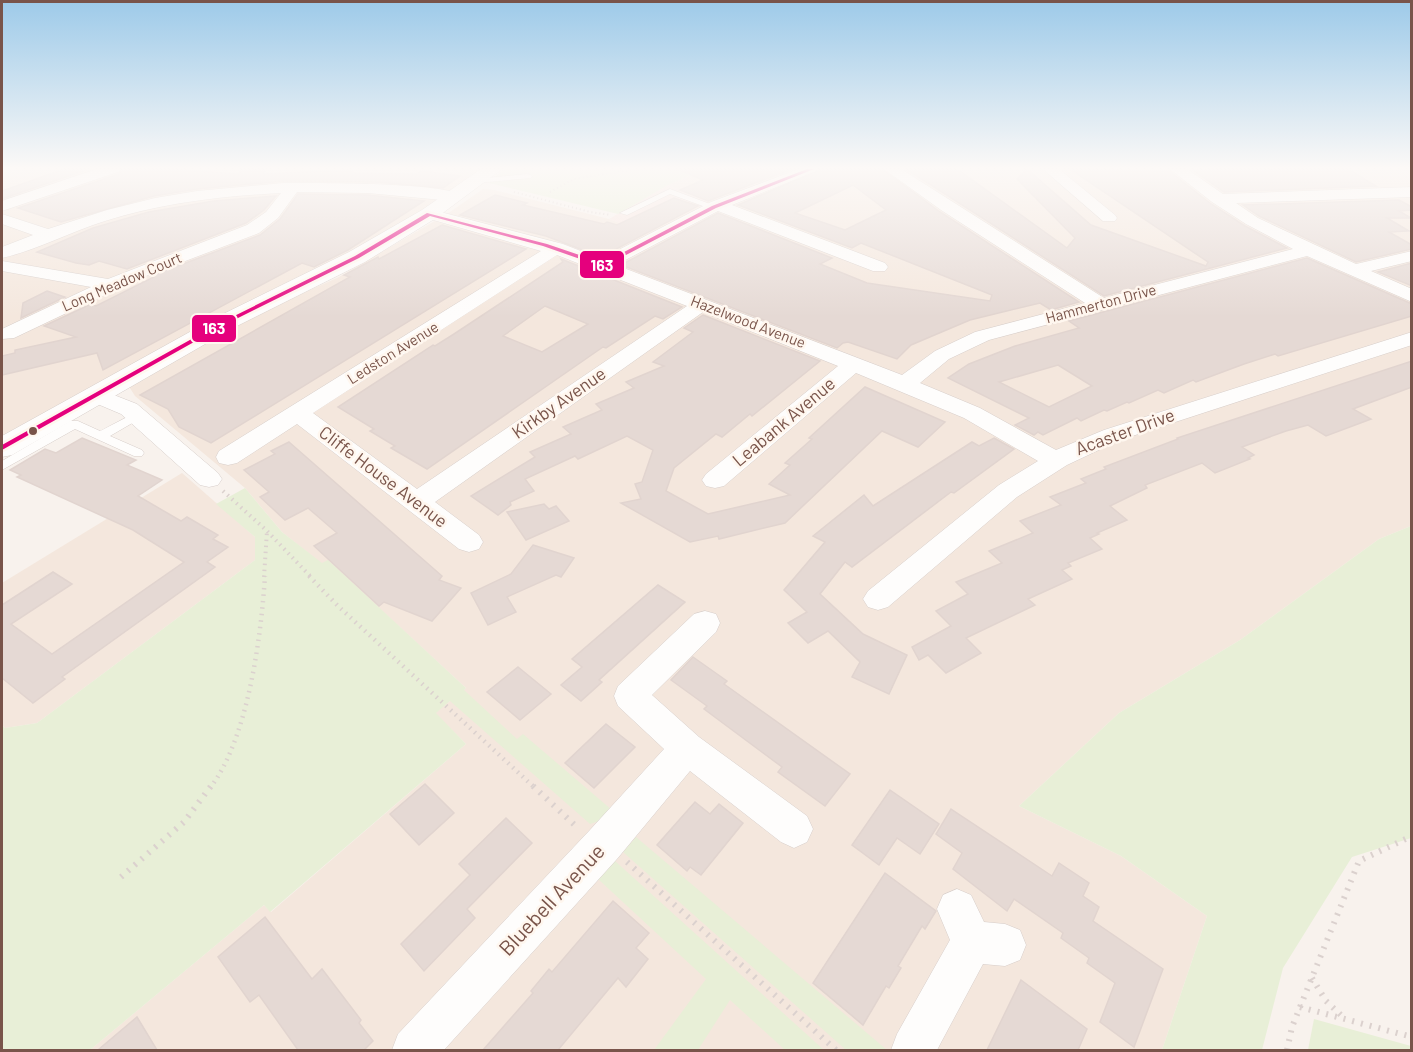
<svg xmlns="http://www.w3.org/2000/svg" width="1413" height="1052" font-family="Barlow,sans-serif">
<rect width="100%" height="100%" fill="#f8f2ed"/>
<g fill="#f4e7dd">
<path d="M2,169H475L478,170L417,214L376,239L155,352L2,436Z"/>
<path d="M704,169H1411V526L1379,539L1240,640L1119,713L1019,806L1121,856L1207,916L1162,1050H90L264,905L271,912L466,744L435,713L466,688L328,561L322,564L282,532L245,488L135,396L128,385L250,317L339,277L450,212L483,189L494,190L609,219L647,233L707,201L668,185Z"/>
<path d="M182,473L255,537V560L37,723L5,728L2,725V583Z"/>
</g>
<path fill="#f8e6e1" d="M668,185L708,202L647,233L609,219Z"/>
<g fill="#e8efd7">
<path d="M504,169H704L668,185L618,214L489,183Z"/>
<path d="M245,488L282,532L322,563L328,560L466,688L464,690L517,739L523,734L612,810L602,820L590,824L450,701L436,713L466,744L270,912L264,905L90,1050H2V725L5,728L37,723L255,560V537L216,504Z"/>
<path d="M1411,526V838L1352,857L1283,968L1262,1050H1162L1207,916L1121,856L1019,806L1119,713L1240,640L1379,539Z"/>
<path d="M636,837L887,1050H846L623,852Z"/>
<path d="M615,861L824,1050H785L730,1000L698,1050H654L706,979L598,879Z"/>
<path d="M1314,1019L1411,1046V1050H1308Z"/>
</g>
<g fill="#e5d9d4" stroke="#e1d4cf" stroke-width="1.5" fill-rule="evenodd">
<path d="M64,169H89L2,199V191Z"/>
<path d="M122,169H167L239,174L242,169H266L263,174L349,170L354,173L416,174L422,171L460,176L443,188L377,182L283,181L197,189L154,196L61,222L18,208L119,174Z"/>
<path d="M678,169H792L708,201L680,190L703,180Z"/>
<path d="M822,169H882L940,212L1079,302L1051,310L1040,303L970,320L911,345L897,359L848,342L843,343L837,348L621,265L718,213L832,258L820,264L867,283L990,301L992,295L861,243L852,248L738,205ZM853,185L886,210L845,230L795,213Z"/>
<path d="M906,169H957L1067,248L1075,238L1017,179L1027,169L1091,225L1206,266L1208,262L1070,169L1169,171L1211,204L1245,226L1287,248L1104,296Z"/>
<path d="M1227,169H1348L1376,186L1224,192L1193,170Z"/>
<path d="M298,194L368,195L424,201L348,250L314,267L302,263L103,370L97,353L2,375V356L15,353V350L76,337L44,326L91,304L96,306L154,277L151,276L260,235L280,219Z"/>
<path d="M495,195L527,203L523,205L604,224L607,222L617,225L674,198L698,206L601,257L546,236L460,215Z"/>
<path d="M276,196L264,210L246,223L127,269L99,261L89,265L76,263L37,252L93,228L149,212L214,201Z"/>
<path d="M1399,200L1412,207V210L1399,211L1411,218H1387L1409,231L1389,232L1412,245V249L1356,262L1259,216L1243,205Z"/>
<path d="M442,225L526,249L211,443L179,427L168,409L140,395L350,277L344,275L378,257L379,259Z"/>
<path d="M1307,258L1412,304V316L1278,356L1275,354L1244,364L1196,382L1193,380L1164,393L1158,390L1129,403L1127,402L1107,411L1104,410L1081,421L1077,418L1043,435L1038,432L1034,435L1015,425L1029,418L948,378L969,364L1015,346L1079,328L1069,321ZM1058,365L1092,386L1049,407L999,382Z"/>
<path d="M561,259L682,307L663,319L655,316L606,348L603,347L427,469L391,448L395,446L370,431L374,429L338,407L433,345L435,346L454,334L563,262ZM545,306L588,324L542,352L503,336Z"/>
<path d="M1412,263V286L1378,272Z"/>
<path d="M47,291L65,297L21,318L23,303Z"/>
<path d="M703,315L820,361L752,416L750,414L722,437L716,434L674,468L666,491L708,514L790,495L769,484L790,465L785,463L812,439L809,438L865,387L945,422L918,447L882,431L785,523L719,539L718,536L690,542L621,503L641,499L635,484L642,482L653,450L627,436L578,459L575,456L525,479L534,491L510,502L511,505L498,515L471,496L535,457L530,452L571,434L563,427L602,410L596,404L634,388L626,382L664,366L653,362L693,332L684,328Z"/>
<path d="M1412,361V387L1353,409L1371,419L1326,436L1308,425L1286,431L1242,447L1254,455L1248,458L1250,459L1215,473L1202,463L1145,485L1147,488L1110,506L1127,520L1097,533L1099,534L1090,538L1102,549L1068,563L1071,566L1062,570L1072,579L1028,599L1035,605L966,638L981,653L946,673L928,655L919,660L912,647L951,626L936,611L968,594L956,582L1002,563L989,551L1033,533L1020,521L1061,505L1050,497L1086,483L1081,479L1106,469L1104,467L1178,439L1177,438Z"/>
<path d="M82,438L136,460L127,465L162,480L138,496L181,521L187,517L218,535L213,539L228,547L207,562L215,567L62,677L65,679L33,703L2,678V605L53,572L72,584L11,624L52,654L184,562L133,530L17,477L21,475L10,470L45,449L56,453Z"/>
<path d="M994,438L1014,449L954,493L951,492L852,567L845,562L820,594L863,634L907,655L889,694L852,677L860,662L828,631L808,643L788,623L807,612L784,590L825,542L813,536L864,495L873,506L972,442L979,446Z"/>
<path d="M289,442L442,576L439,580L461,588L432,621L384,602L379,606L314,546L337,533L308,508L285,520L260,497L269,492L244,470L275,454L271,451Z"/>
<path d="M544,504L549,509L556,506L569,521L526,540L507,512Z"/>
<path d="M533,545L574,558L561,577L556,575L507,597L516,612L488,625L471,593L511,574Z"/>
<path d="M658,585L685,602L599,680L602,682L581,701L561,685L582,667L572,659Z"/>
<path d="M693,657L727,681L724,684L850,774L825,806L778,772L782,767L704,709L707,706L671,680Z"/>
<path d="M518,667L551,694L520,720L487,692Z"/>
<path d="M606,724L635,747L594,788L565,763Z"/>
<path d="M425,784L454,813L419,845L390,814Z"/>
<path d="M890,790L939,824L920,854L897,838L879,865L852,845Z"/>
<path d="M695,802L710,814L719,804L743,823L701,875L690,867L687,871L657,845Z"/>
<path d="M951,809L1052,876L1059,863L1089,883L1083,896L1099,907L1093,921L1163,969L1134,1047L1100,1022L1115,983L1087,963L1089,958L1061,938L1063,933L1014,899L1007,911L953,869L962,853L936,834Z"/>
<path d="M506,818L532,843L467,909L475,918L424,971L401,944L470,875L459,864Z"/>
<path d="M885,873L936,911L925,929L922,926L898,966L901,968L889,988L886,986L863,1025L813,983Z"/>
<path d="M613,901L649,933L636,948L648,959L626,987L618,978L558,1050H483L533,993L531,991L549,969L552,972Z"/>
<path d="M265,917L312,979L322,969L361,1020L359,1023L373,1041L364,1050H298L259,995L250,1002L218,957Z"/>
<path d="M1021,980L1087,1029L1078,1050H987Z"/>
<path d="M137,1017L157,1050H98Z"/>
</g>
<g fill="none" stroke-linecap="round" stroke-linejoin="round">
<g stroke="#d7ceca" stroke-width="1">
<g id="service">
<path d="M528,174L532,176L531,178L476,183L472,181L476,179Z"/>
<path d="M670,189L718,207L711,209L670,194L627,215L620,213Z"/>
<path d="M137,412L141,414L143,416L141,418L110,436L142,450L144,453L142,456H134L75,429L2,470V461L70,421H78L100,431Z"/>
</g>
</g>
<g stroke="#d7ceca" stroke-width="1">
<g id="minor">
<path d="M97,169H120L118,172L2,211V201Z"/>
<path d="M799,169H820L732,205L885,263L888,267L885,271H873L718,211L616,265L902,375L935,351L975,332L1085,303L941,210L884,169H901L1104,298L1293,249L1246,224L1212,202L1170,169H1187L1223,194L1412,187V197L1236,203L1258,218L1356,264L1412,251V261L1371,271L1412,289V302L1307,256L989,340L949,359L920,383L980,408L1056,450L1104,430L1412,332V345L1120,440L1067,465L1017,497L888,607L878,610L868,607L863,599L868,591L999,485L1038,461L964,418L856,373L724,486L715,488L706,486L702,480L706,474L838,366L703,312L435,502L479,535L483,542L479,549L469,552L459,549L297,424L237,463L228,465L219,463L216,457L219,451L541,251L423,217L421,214L423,211L429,209L563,244L601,259L711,202ZM557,255L687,306L417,489L313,413Z"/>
<path d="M1043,169H1059L1115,215L1117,218L1115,221H1103Z"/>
<path d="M283,183C308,183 449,182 461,196L453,201L368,193L297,192L278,218L259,233L138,279L14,338L2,339V329L91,287L2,271V261L108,279L247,225L266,212L281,193C221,196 162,203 105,221C70,232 37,250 2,258V247L33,235L2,224V214L48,229L107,210L155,198L197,191Z"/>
<path d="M96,388L137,404L218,473L222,479L218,485L209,487L200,485L121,414L88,400L85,395L88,390Z"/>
<path d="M705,611L716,614L720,623L716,632L652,695L699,737L807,816L813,829L807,842L794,848L781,842L690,771L617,859L444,1050H392L398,1034L589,831L664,749L618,706L614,696L618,686L694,614Z"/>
<path d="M957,889L971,895L984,922L1005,924L1020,930L1026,945L1020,960L1005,966L983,964L937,1050H891L897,1034L950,940L937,909L943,895Z"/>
</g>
</g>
<g stroke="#d7ceca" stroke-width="1">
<path id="tertiary" d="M481,169H502L436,218L365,262L233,328L12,455L2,457V436L215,318L349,252L422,210Z"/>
</g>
<g stroke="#dbd1ce" stroke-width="2" stroke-dasharray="1 3" stroke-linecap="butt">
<path d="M514,192L590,212L611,215"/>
<path d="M550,192L574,179L637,169"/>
</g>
<g stroke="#dbd1ce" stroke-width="4" stroke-dasharray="1.5 4.5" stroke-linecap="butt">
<path d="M223,491L267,531L311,577"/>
<path d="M264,577L267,531"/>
</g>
<g stroke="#dbd1ce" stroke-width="4.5" stroke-dasharray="1.5 5" stroke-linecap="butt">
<path d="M309,576L338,606L535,788"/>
<path d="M210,788C248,739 261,637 265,576"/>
</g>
<g stroke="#dbd1ce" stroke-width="6" stroke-dasharray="2 7" stroke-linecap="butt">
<path d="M533,786L579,829"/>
<path d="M627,862L836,1050"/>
<path d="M121,877L184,822L211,786"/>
<path d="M1312,978L1326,1001L1344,1018"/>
<path d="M1300,1007L1412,1037"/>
<path d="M1287,1050L1292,1027L1359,861L1412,836"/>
</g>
<use href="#service" fill="#fefdfc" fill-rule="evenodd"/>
<use href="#minor" fill="#fefdfc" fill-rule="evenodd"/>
<use href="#tertiary" fill="#fefdfc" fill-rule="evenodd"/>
<g stroke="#fff7ef" stroke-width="5">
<path id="bus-1" d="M807,169H814L716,208L603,267L543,246L430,216L359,258L226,324L2,450V445L222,322L355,256L427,213L547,244L603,263L712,206Z"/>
</g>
<use href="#bus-1" fill="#e5007d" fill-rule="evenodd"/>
</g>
<linearGradient id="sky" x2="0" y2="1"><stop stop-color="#9dcae9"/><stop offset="0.53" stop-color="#fcf9f7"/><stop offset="1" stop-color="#fcf9f7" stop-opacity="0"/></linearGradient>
<rect width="1413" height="317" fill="url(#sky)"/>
<circle fill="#79544a" stroke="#fff7ef" stroke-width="2" cx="33" cy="431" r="5"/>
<g text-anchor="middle" stroke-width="5" stroke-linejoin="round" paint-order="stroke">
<g font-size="15" fill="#79544a" stroke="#fff7ef">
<text transform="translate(122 282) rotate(-23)" y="5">Long Meadow Court</text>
<text transform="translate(1101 304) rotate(-15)" y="5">Hammerton Drive</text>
<text transform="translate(748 322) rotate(21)" y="5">Hazelwood Avenue</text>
<text transform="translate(393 353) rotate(-32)" y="5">Ledston Avenue</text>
</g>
<g font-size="18" fill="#79544a" stroke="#fff7ef">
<text transform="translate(559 403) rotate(-35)" y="6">Kirkby Avenue</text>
<text transform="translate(784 422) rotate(-40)" y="6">Leabank Avenue</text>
<text transform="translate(1125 432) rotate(-20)" y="6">Acaster Drive</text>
<text transform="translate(383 477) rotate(37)" y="6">Cliffe House Avenue</text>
</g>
<g font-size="21" fill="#79544a" stroke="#fff7ef">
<text transform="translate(552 900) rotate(-47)" y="7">Bluebell Avenue</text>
</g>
</g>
<g stroke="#fff7ef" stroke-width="2">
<rect x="579" y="250" width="46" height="29" rx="6" fill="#e5007d"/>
<rect x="191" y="314" width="46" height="29" rx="6" fill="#e5007d"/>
</g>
<g font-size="16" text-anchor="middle" font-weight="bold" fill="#fff">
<text x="602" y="271">163</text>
<text x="214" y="334">163</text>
</g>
<rect width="1413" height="1052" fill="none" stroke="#79544a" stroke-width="6"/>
</svg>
